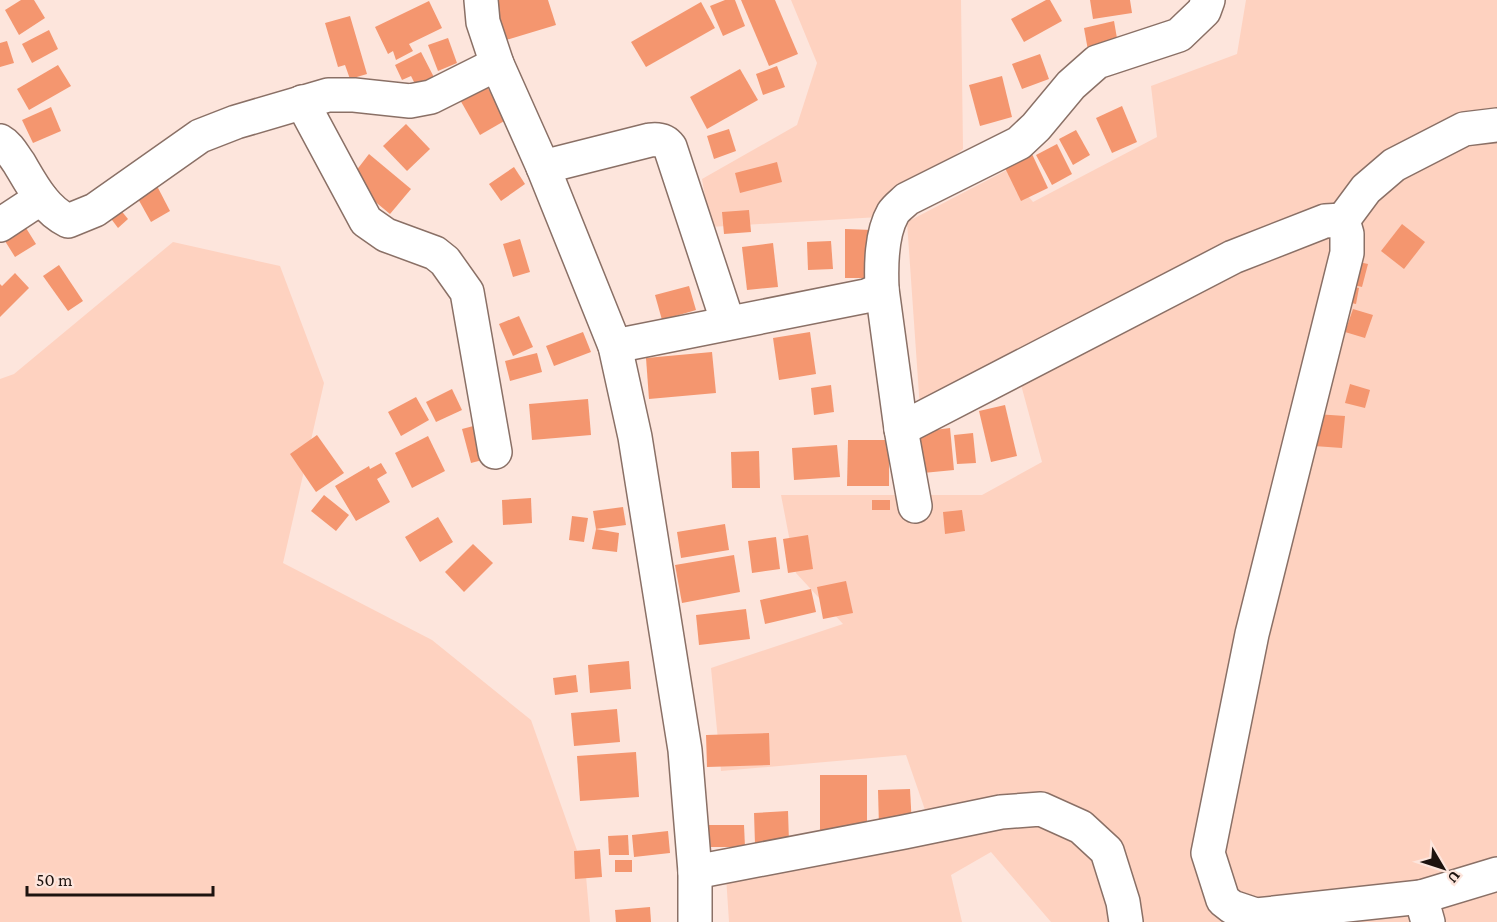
<svg xmlns="http://www.w3.org/2000/svg" width="1497" height="922" font-family="'Crimson Pro',serif">
<rect width="100%" height="100%" fill="#fde5dc"/>
<g fill="#fed2c0">
<path d="M791,0H961L963,149L879,217L710,227L702,179L797,125L817,63Z"/>
<path d="M1246,0H1497V922H1051L991,852L951,875L962,922H729L726,876L933,833L906,755L721,771L711,668L843,624L796,573L781,495H982L1042,462L1017,370L921,423L907,222L1007,170L1033,202L1157,137L1151,86L1237,54Z"/>
<path d="M173,242L280,266L324,383L283,563L432,640L531,720L586,876L590,922H0V379L14,374Z"/>
</g>
<g fill="#f4966f">
<path d="M21,0H34L45,18L19,35L5,10Z"/>
<path d="M493,0H548L556,25L506,40Z"/>
<path d="M725,0H735L745,26L723,36L710,6Z"/>
<path d="M741,0H775L798,54L769,66Z"/>
<path d="M1046,0H1050L1062,21L1024,42L1011,19Z"/>
<path d="M1090,0H1130L1132,13L1093,19Z"/>
<path d="M429,1L442,28L409,44L413,51L396,60L393,51L388,54L375,27Z"/>
<path d="M701,2L715,28L646,67L631,42Z"/>
<path d="M350,16L367,74L350,79L345,65L338,67L325,23Z"/>
<path d="M1114,21L1119,50L1089,56L1084,28Z"/>
<path d="M49,30L58,49L32,63L22,44Z"/>
<path d="M448,38L457,63L438,71L428,45Z"/>
<path d="M7,41L14,63L0,67V43Z"/>
<path d="M421,52L439,87L421,96L411,76L402,80L395,65Z"/>
<path d="M1040,54L1049,79L1022,89L1012,64Z"/>
<path d="M58,65L71,86L29,110L17,89Z"/>
<path d="M777,66L785,87L763,95L756,74Z"/>
<path d="M740,69L758,100L707,129L690,97Z"/>
<path d="M1002,76L1012,117L980,126L969,85Z"/>
<path d="M485,83L506,120L480,135L459,98Z"/>
<path d="M1122,106L1137,142L1112,153L1096,118Z"/>
<path d="M51,107L61,131L33,143L22,120Z"/>
<path d="M406,124L430,149L407,171L383,146Z"/>
<path d="M729,129L736,151L714,159L707,136Z"/>
<path d="M1076,130L1090,155L1073,165L1059,139Z"/>
<path d="M1057,144L1072,174L1052,185L1036,155Z"/>
<path d="M369,154L411,189L390,214L349,180Z"/>
<path d="M1032,154L1048,188L1021,201L1005,168Z"/>
<path d="M777,162L782,182L740,193L735,173Z"/>
<path d="M514,167L525,184L501,201L489,184Z"/>
<path d="M157,186L170,211L151,222L137,197Z"/>
<path d="M119,208L128,219L118,228L109,216Z"/>
<path d="M749,210L751,232L724,234L722,212Z"/>
<path d="M21,220L36,244L15,257L0,233Z"/>
<path d="M1402,224L1425,242L1404,269L1381,251Z"/>
<path d="M845,229L873,230V278H845Z"/>
<path d="M520,239L530,272L513,277L503,244Z"/>
<path d="M831,241L833,269L808,270L807,242Z"/>
<path d="M773,243L778,287L747,290L742,247Z"/>
<path d="M1350,260L1368,264L1362,287L1345,283Z"/>
<path d="M59,265L83,301L68,311L43,276Z"/>
<path d="M15,273L29,288L0,317V284L2,286Z"/>
<path d="M1345,285L1359,288L1356,304L1341,301Z"/>
<path d="M689,286L696,310L662,320L655,295Z"/>
<path d="M1353,309L1373,315L1365,338L1345,332Z"/>
<path d="M519,316L533,347L513,356L499,324Z"/>
<path d="M583,332L591,352L554,366L546,346Z"/>
<path d="M810,332L816,374L779,380L773,338Z"/>
<path d="M712,352L716,393L649,399L646,358Z"/>
<path d="M537,353L542,372L510,381L505,361Z"/>
<path d="M1350,384L1370,390L1365,408L1345,403Z"/>
<path d="M831,385L834,412L814,415L811,388Z"/>
<path d="M452,389L462,410L436,422L426,402Z"/>
<path d="M416,397L429,420L401,436L388,412Z"/>
<path d="M588,399L591,435L532,440L529,404Z"/>
<path d="M1005,405L1017,456L991,462L979,411Z"/>
<path d="M1316,414L1345,416L1342,448L1314,446Z"/>
<path d="M481,424L490,458L471,463L462,429Z"/>
<path d="M950,428L954,470L923,473L919,432Z"/>
<path d="M973,433L976,463L957,464L954,435Z"/>
<path d="M317,435L344,473L316,492L290,454Z"/>
<path d="M428,436L445,471L412,488L395,453Z"/>
<path d="M848,440H889V486H847Z"/>
<path d="M837,445L840,477L794,480L792,448Z"/>
<path d="M759,451L760,488H732L731,452Z"/>
<path d="M381,463L387,473L377,479L390,502L356,521L335,486L369,466L370,469Z"/>
<path d="M324,495L349,515L336,531L311,511Z"/>
<path d="M531,498L532,523L503,525L502,500Z"/>
<rect x="872" y="500" width="18" height="10"/>
<path d="M623,507L626,525L596,529L593,511Z"/>
<path d="M962,510L965,531L945,534L943,512Z"/>
<path d="M572,516L588,518L584,542L569,540Z"/>
<path d="M438,517L453,542L420,562L405,537Z"/>
<path d="M725,524L729,550L681,558L677,532Z"/>
<path d="M596,529L619,533L617,552L592,549Z"/>
<path d="M808,535L813,569L788,573L783,539Z"/>
<path d="M776,537L780,569L752,573L748,541Z"/>
<path d="M473,544L493,563L464,592L445,572Z"/>
<path d="M734,555L740,592L682,603L675,565Z"/>
<path d="M846,581L853,613L823,619L817,587Z"/>
<path d="M811,589L816,612L765,624L760,600Z"/>
<path d="M746,609L750,639L699,645L696,615Z"/>
<path d="M629,661L631,689L590,693L588,665Z"/>
<path d="M576,675L578,692L555,695L553,678Z"/>
<path d="M617,709L620,742L574,746L571,713Z"/>
<path d="M769,733L770,765L707,767L706,735Z"/>
<path d="M636,752L639,797L580,801L577,756Z"/>
<rect x="820" y="775" width="47" height="55"/>
<path d="M910,789L912,826L879,827L878,790Z"/>
<path d="M788,811L789,843L755,845L754,813Z"/>
<path d="M703,825H744L745,847H703Z"/>
<path d="M668,831L670,853L634,857L632,835Z"/>
<path d="M628,835L629,855H609L608,836Z"/>
<path d="M600,849L602,877L575,879L574,851Z"/>
<rect x="615" y="860" width="17" height="12"/>
<path d="M650,907L651,922H616L615,910Z"/>
</g>
<g fill="none" stroke-linecap="round" stroke-linejoin="round">
<g stroke="#8a7066" stroke-width="36">
<g id="minor">
<path d="M481,0L483,22L497,64L543,167L615,346L635,437L685,750L695,872V922"/>
<path d="M302,102L366,221L386,235L435,253L445,261L467,292L495,452"/>
<path d="M0,141C9,146 13,155 19,163C32,185 44,209 68,221L95,210L200,136L236,122L328,95H354L410,101L431,97L497,64"/>
<path d="M543,167L650,140C658,139 665,140 670,147L728,323"/>
<path d="M1343,220L1366,189L1394,165L1464,129L1497,125"/>
<path d="M0,225L41,198"/>
<path d="M882,289L901,429L915,506"/>
<path d="M615,346L866,296L882,289C881,266 881,234 893,213C896,208 903,203 907,199L1019,143L1036,127L1071,85L1097,62L1179,35L1204,11L1208,0"/>
<path d="M901,429L1233,257L1325,221L1343,220L1347,234V253L1252,634L1208,853L1223,900L1232,907L1256,915L1421,897"/>
<path d="M695,872L904,832L1001,812L1041,809L1081,827L1107,851L1123,902L1126,922"/>
<path d="M1428,922L1421,897L1497,874"/>
</g>
</g>
<use href="#minor" stroke="#fff" stroke-width="33"/>
</g>
<g transform="translate(1443 868) rotate(129)" stroke="#fde5dc" stroke-width="4.5" paint-order="stroke">
<path d="M0-4.5L10 22L0 15L-10 22Z" fill="#1d130f"/>
<text y="-9" font-size="16" font-weight="bold" text-anchor="middle" fill="#1d130f">U</text>
</g>
<path d="M27 886v9h186v-9" fill="none" stroke="#1d130f" stroke-width="3"/>
<text x="36" y="886" font-size="18" fill="#1d130f" stroke="#fde5dc" stroke-width="4.5" paint-order="stroke">50 m</text>
</svg>
